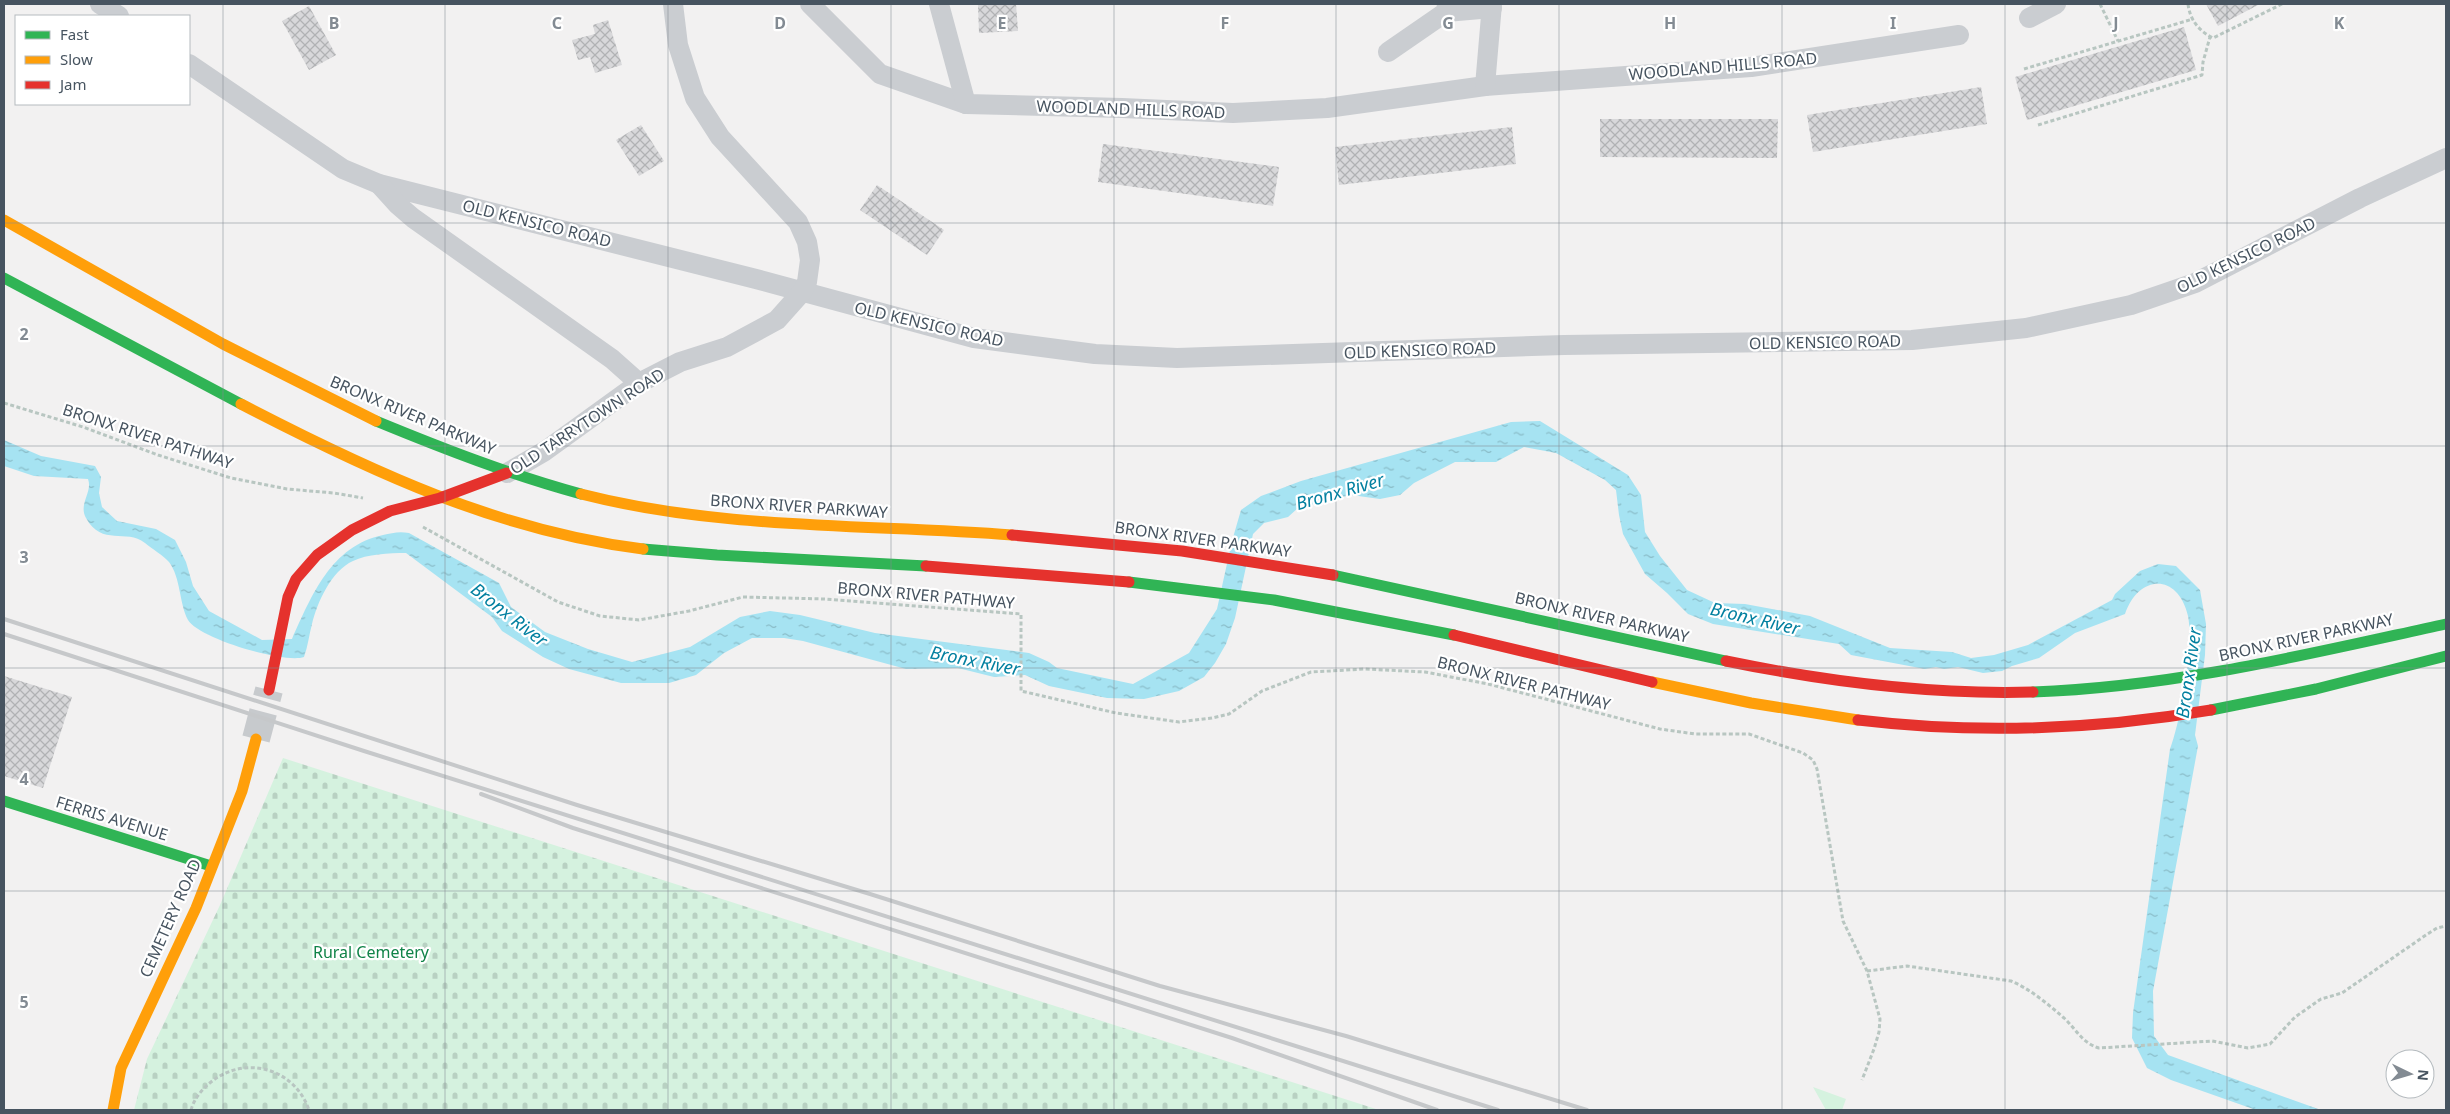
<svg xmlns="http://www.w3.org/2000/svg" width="2450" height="1114" font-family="'Noto Sans',sans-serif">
<defs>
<pattern id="cemetery-stones" width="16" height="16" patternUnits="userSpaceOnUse" patternTransform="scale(1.25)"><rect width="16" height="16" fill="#d5f2df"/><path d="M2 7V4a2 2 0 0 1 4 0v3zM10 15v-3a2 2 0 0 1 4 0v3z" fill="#b8d1c2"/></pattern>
<pattern id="water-ripples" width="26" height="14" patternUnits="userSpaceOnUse" patternTransform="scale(1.25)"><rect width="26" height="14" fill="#a6e3f2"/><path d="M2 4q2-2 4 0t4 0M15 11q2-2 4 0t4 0" fill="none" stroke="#89bbc7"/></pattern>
<pattern id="building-cross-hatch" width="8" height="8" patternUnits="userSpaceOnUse" patternTransform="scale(1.25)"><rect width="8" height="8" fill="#d8d8da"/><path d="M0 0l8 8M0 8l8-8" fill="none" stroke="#b1b2b4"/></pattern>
</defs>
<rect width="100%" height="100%" fill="#f2f1f1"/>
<path fill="#d5f2df" d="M1813,1087L1846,1099L1842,1110H1826Z"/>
<path fill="url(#cemetery-stones)" d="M283,758L1379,1110H134L147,1059L220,905Z"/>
<path fill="url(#water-ripples)" d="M1540,421L1628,475L1641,495L1645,532L1660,556L1687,590L1715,603L1745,604L1810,616L1890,648L1952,652L1971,658L1994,655L2028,645L2112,600L2115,594L2140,571L2158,564L2176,566L2200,590L2206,624L2205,655L2195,735L2198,746L2153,991L2154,1036L2168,1055L2321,1110H2256L2171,1080L2147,1068L2132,1038L2133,1013L2170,749C2181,720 2194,646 2188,616C2178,573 2139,574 2125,614L2075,633L2039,658L2012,666L2002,671L1983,673L1958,667L1944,669L1936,667L1925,669L1851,655L1839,644L1713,624L1688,614L1667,593L1645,574L1623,534L1619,515L1616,490L1605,480L1556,453L1524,447L1496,462H1455L1414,483L1400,495L1380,499L1351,495L1298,508L1288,517L1264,523L1253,534L1235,618L1226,644L1215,663L1204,677L1179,691L1144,699L1107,698L1049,686L1025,675L994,677L958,668L906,669L803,641L784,638H752L724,653L696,675L669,683H621L569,669L543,657L502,631L492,617L406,553C389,553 367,554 353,561C331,571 317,603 312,624C309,635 308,646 304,657C284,664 198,638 188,620C179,603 181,578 169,562C163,555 152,549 145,543C126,528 102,547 86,518C78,504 93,492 88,479L34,476L4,466V440L41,456L95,466L101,477L99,493L102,507L117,521L156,529L175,540L186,562L193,586L209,611L262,640L292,639C312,595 331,546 383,535C392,533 399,531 409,533L499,583L511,607L545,632L588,649L632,662L690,647L740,617L770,611L800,615L875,633L1029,653L1049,662L1057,668L1133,684L1189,653L1217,609L1232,541L1241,510L1261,496L1301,481L1511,422Z"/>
<g fill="url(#building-cross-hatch)">
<path d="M978,4H1016L1018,31L979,33Z"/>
<path d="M2206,4H2260L2218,26Z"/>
<path d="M309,6L336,55L309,70L282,21Z"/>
<path d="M608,20L622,65L595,73L590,57L578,60L572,40L595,34L593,25Z"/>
<path d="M2184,27L2196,70L2027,120L2015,77Z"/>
<path d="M1981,87L1987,124L1813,152L1807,115Z"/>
<path d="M1600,119H1778L1777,158L1600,157Z"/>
<path d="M641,125L664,161L639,176L616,140Z"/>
<path d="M1512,127L1516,164L1339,185L1335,147Z"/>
<path d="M1103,144L1279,167L1273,206L1098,182Z"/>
<path d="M877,185L944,230L927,255L860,210Z"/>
<path d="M4,676L72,697L43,788L4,776Z"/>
</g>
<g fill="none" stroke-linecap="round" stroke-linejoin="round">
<path stroke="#c7cacd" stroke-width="28" stroke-dasharray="28 14" stroke-linecap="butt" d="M256,739L269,690"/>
<g stroke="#b8c6c1" stroke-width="3" stroke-dasharray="4 2.5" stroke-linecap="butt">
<path d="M2100,4L2118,41"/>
<path d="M2188,4C2190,20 2199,31 2213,38L2282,4"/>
<path d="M2024,69L2193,19"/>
<path d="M2038,125L2202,75L2203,62L2210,37"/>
<path d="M4,403L83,427L158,455L231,478L287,489L334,493L363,498"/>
<path d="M423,527L558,602L600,616L639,620L689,611L743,597L825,599L1021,614V691L1116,713L1179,722L1212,718L1229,714L1262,691L1311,672L1365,669L1425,672L1488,684L1660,729L1695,734H1749L1803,753L1813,760L1817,769L1843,921L1867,971L1880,1019L1879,1032L1874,1049L1862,1080"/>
<path d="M1867,971L1907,966L2011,981C2030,989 2048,1004 2064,1018C2076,1029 2082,1043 2099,1048L2212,1041L2248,1048L2270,1044L2295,1017L2321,999L2342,993L2426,935L2437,928L2446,926"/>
<path d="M191,1110C194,1099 202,1089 211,1082C246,1054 295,1069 309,1110"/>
</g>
<g stroke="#cacdd1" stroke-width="20">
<path d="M100,4L119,16"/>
<path d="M810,4L880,74L966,104L1122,108L1233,113L1327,108L1485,86L1751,67L1959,35"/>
<path d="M939,4L966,104"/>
<path d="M1446,12L1492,8"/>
<path d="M2029,18L2056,4"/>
<path d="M1388,52L1446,12L1447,4"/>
<path d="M189,64L343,169L379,184L756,279L974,338L1095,354L1177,358L1564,345L1912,340L2026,328L2131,305L2195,283L2360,198L2446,158"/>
<path d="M1485,86L1492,4"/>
<path d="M379,184L398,205L413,218L612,359L639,383"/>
<path d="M507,473L545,451L639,383L680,362L727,347L777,320L802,292L807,282L810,260L807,242L798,222L720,137L695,98L678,45L673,4"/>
</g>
<g stroke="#30b455" stroke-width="11">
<path d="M4,278L241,404"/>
<path d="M376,421C444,449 511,475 581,494"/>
<path d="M643,549L717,555L926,566"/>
<path d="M1333,575L1726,661"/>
<path d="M1129,582L1274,600L1454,635"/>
<path d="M2033,692C2175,687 2308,654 2446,624"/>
<path d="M2211,710L2316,689L2446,656"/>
<path d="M4,801L211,866"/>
</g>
<g stroke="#ff9f0a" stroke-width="11">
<path d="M4,220L223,344L376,421"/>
<path d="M241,404C370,471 498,531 643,549"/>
<path d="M581,494C722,530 868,524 1012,535"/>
<path d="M1652,682L1751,703L1858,720"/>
<path d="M113,1110L121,1068L196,908L242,791L256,739"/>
</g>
<g stroke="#e5322d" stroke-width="11">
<path d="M1012,535L1182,551L1333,575"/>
<path d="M926,566L1129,582"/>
<path d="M1454,635L1652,682"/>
<path d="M1726,661C1828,682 1929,695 2033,692"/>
<path d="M269,690L288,597L296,579L317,555L352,530L390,511L440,498L507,473"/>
<path d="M1858,720C1975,734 2094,730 2211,710"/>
</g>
<g stroke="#c6c8ca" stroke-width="4">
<path d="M4,619L577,805L870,894L1160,986L1346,1036L1587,1110"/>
<path d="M4,634L364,751L1498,1110"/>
<path d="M481,794L573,828L1232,1038L1437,1110"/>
</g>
</g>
<path fill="none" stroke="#838b93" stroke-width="1" stroke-opacity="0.55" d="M223,4V1110M445,4V1110M668,4V1110M891,4V1110M1114,4V1110M1336,4V1110M1559,4V1110M1782,4V1110M2005,4V1110M2227,4V1110M4,223H2446M4,446H2446M4,668H2446M4,891H2446"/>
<g text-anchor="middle" stroke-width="4.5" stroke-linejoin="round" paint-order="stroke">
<g font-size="16" fill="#475460" stroke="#fff">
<text transform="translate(1723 66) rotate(-5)" y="6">WOODLAND HILLS ROAD</text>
<text transform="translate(1131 109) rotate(2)" y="6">WOODLAND HILLS ROAD</text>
<text transform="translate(537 223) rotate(14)" y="6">OLD KENSICO ROAD</text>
<text transform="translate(2246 255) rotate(-26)" y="6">OLD KENSICO ROAD</text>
<text transform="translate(929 324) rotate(13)" y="6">OLD KENSICO ROAD</text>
<text transform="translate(1825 342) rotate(-1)" y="6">OLD KENSICO ROAD</text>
<text transform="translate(1420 350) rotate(-2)" y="6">OLD KENSICO ROAD</text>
<text transform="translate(413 415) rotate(23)" y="6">BRONX RIVER PARKWAY</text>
<text transform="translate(587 421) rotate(-33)" y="6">OLD TARRYTOWN ROAD</text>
<text transform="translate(148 436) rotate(18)" y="6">BRONX RIVER PATHWAY</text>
<text transform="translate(799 506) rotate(4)" y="6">BRONX RIVER PARKWAY</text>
<text transform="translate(1203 539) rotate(8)" y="6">BRONX RIVER PARKWAY</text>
<text transform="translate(926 595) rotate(5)" y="6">BRONX RIVER PATHWAY</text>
<text transform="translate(1602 617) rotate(13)" y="6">BRONX RIVER PARKWAY</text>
<text transform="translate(2306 637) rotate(-12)" y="6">BRONX RIVER PARKWAY</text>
<text transform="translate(1524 683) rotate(14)" y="6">BRONX RIVER PATHWAY</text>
<text transform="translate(112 818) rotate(17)" y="6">FERRIS AVENUE</text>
<text transform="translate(170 918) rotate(-66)" y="6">CEMETERY ROAD</text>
</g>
<g font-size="16" fill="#108348" stroke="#fff">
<text x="371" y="958">Rural Cemetery</text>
</g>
<g font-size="18" font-style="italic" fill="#0380a0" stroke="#fff">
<text transform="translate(1340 492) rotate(-16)" y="6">Bronx River</text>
<text transform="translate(509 615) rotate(38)" y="6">Bronx River</text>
<text transform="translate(1755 619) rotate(13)" y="6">Bronx River</text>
<text transform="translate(975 661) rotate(11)" y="6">Bronx River</text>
<text transform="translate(2189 673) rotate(-82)" y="6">Bronx River</text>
</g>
</g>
<g font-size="16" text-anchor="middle" font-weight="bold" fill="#838b93" stroke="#fff" stroke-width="4.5" stroke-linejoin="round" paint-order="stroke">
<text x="334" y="29">B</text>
<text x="557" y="29">C</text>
<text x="780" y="29">D</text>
<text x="1002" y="29">E</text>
<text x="1225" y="29">F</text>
<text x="1448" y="29">G</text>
<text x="1670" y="29">H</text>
<text x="1893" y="29">I</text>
<text x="2116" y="29">J</text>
<text x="2339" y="29">K</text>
<text x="24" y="340">2</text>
<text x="24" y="563">3</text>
<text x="24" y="785">4</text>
<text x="24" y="1008">5</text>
</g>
<rect width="2450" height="1114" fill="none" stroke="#475460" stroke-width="10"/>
<rect x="15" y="15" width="175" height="90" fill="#ffffff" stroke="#b5bbbf"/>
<rect x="25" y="31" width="25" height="8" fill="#30b455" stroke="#b5bbbf"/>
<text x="60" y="40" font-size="15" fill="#475460">Fast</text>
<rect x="25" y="56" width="25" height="8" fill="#ff9f0a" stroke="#b5bbbf"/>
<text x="60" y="65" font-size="15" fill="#475460">Slow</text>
<rect x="25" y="81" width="25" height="8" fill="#e5322d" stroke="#b5bbbf"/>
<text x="60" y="90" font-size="15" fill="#475460">Jam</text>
<g transform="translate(2410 1074) rotate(95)"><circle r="24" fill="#ffffff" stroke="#b5bbbf"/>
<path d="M0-4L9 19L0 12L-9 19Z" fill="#838b93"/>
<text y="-8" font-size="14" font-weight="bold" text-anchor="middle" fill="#475460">N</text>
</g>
</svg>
